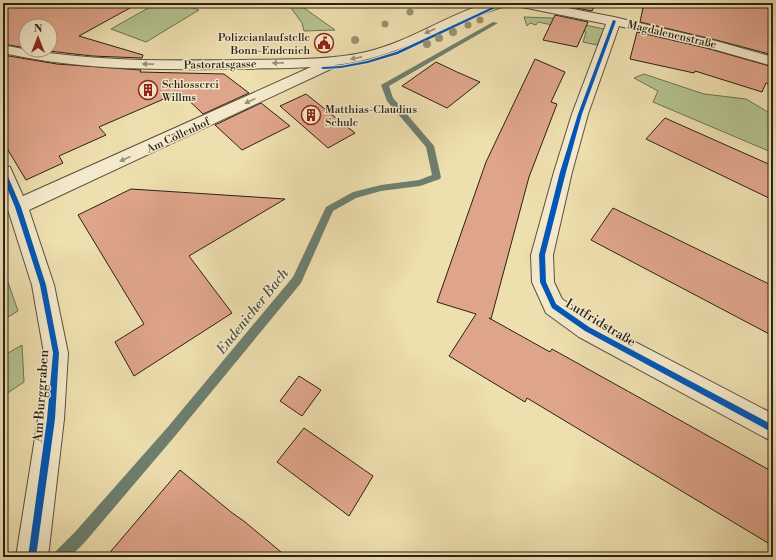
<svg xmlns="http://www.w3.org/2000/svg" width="776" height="560" font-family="'Libre Bodoni',serif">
<rect width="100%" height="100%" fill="#eedfaf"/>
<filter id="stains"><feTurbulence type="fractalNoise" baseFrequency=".005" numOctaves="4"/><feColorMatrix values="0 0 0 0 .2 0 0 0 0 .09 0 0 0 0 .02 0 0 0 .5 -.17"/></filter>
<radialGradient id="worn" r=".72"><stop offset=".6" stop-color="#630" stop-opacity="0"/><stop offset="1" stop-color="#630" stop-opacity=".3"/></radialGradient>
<g fill="#b4c38f" stroke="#6f7253">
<path d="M157,3H178L199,10L146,42L111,29Z"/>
<path d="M297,3L335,30L304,31L302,23L288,4Z"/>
<path d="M524,17L552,18L604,29L597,45L583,42L586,32L538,22L536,25L530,23L527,26Z"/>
<path d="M644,74L704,94L746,99L773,115V150L771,152L653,102L658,91L634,78Z"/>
<path d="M3,268L18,311L3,320Z"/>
<path d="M22,345L24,382L3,396V356Z"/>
</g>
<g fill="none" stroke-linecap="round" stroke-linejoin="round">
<path fill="#6d7f70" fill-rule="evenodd" d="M493,22L498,23L389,86L393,98L434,146L441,177L440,179L420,186L381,191L356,198L333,211L301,283L175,436L85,542L70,557H53L55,552L75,532L167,428L293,277L326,207L353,192L381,185L419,180L432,175L426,147L387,101L381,85Z"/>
</g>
<g fill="#dfa58a" stroke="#2a2117">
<path d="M13,3H139L79,36L143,55L142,58L92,56L40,50H50V26H26V48L3,44V8Z"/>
<path d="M561,3H596L592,11L560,5Z"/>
<path d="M644,3H726L733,5L773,3V55L716,40L640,22Z"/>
<path d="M555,15L588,22L577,47L543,40Z"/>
<path d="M637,32L706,48L773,67V86L766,83L762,92L695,71L694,73L630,59Z"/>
<path d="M3,55L57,64L141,70L140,72L224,74L249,93L203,114L180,92L99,127L106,135L59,156L63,163L26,180L8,150L3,138Z"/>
<path d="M535,59L565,72L551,102L557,104L529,177L491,319L489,318L550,352L552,349L773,472V546L527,398L525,402L449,356L476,314L437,302L486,162Z"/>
<path d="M436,62L457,72L480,82L447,108L402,86Z"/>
<path d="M306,94L355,133L328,148L280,106Z"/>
<path d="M261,103L290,126L242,150L215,125Z"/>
<path d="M665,118L773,166V200L646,139Z"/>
<path d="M131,189L285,199L189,256L232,313L134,376L115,342L144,324L78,215Z"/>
<path d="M613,208L773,286V336L591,240Z"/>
<path d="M299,376L321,390L302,416L280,401Z"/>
<path d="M304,428L373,476L349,516L277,462Z"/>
<path d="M180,470L231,512L245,522L287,557H106Z"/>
</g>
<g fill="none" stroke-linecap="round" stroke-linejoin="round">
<g stroke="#5b503d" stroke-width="2">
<g id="street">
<path d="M487,3H506L505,6C447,24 397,59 335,65L333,68L29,210L54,285L68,353L64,419L48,557H16L38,419L44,353L32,285L3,194V166L10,167L23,196L311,67C281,69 250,68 220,69C147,70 75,69 3,53V45C82,62 162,61 243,60C284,59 326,61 366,52C409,42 445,16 487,3Z"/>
<path d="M516,3H542L614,17L716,41L773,57V66L706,47L619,26L588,114L572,172L553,255L554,282L562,299L595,321L773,414V442L579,337L546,313L532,282L531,255L554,172L572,114L606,24L522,7L517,6Z"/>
</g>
</g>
<use href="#street" fill="#f4eacb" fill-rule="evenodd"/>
<g stroke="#f4eacb" stroke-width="2">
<g id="cycleway">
<path d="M501,3H506L398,54L368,63L341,68L323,69L321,68L323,67L341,66L367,61L396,52Z"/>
<path d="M613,20L616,21L582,114L566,172L545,255L546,282L556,304L589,327L773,425V433L585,331L552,308L540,282L539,255L560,172L578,114Z"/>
<path d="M3,170L6,172L21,207L46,285L59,353L55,419L36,557H28L47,419L53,353L40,285L15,207L3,178Z"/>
</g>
</g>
<use href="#cycleway" fill="#0057b8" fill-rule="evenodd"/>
</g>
<g fill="#99916f">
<circle cx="410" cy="12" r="3.5"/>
<circle cx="480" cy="20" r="3.5"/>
<circle cx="385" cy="24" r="3.5"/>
<circle cx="468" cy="25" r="3.5"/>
<circle cx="453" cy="32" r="4"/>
<circle cx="439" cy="38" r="4"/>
<circle cx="355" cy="40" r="4"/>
<circle cx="427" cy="44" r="4"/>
</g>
<defs><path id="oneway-solid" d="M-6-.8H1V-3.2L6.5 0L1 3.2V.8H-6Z"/></defs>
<g fill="#99907a">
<use href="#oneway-solid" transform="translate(430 31) rotate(155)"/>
<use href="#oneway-solid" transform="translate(356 58) rotate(169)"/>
<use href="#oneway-solid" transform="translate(278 63) rotate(179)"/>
<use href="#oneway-solid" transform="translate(148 64) rotate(-179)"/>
<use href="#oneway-solid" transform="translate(250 101) rotate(155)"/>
<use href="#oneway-solid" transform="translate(125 159) rotate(156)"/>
</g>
<defs>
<g id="civic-ring" transform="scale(1)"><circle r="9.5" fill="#f4eacb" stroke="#8f2418" stroke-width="1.5"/><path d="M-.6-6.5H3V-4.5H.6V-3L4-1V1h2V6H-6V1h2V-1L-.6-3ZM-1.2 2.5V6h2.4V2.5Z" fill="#8f2418"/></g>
<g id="building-ring" transform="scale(1)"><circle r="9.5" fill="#f4eacb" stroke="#8f2418" stroke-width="1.5"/><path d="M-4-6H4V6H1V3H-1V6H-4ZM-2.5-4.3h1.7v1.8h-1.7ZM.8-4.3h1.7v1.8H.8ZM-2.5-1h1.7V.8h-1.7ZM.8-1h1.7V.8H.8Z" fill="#8f2418"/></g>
</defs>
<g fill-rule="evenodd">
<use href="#civic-ring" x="324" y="43"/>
<use href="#building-ring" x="148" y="90"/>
<use href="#building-ring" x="311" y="115"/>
</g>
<g text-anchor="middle" stroke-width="3" stroke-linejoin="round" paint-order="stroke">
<g font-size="11" fill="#2a2117" stroke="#f4eacb">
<text transform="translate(672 34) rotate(13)" y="4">Magdalenenstraße</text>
<text transform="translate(220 64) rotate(-1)" y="4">Pastoratsgasse</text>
<text transform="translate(178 135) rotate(-25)" y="4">Am Cöllenhof</text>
</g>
<g font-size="11" fill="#2a2117" stroke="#f4eacb" text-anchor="start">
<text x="310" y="41" text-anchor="end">Polizeianlaufstelle<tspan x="310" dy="13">Bonn-Endenich</tspan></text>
<text x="162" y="88">Schlosserei<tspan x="162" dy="13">Willms</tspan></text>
<text x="325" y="113">Matthias-Claudius<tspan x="325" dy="13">Schule</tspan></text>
</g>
<g font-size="13" fill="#2a2117" stroke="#f4eacb">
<text transform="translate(601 322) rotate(31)" y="5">Lutfridstraße</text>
<text transform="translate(40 396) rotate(-86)" y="5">Am Burggraben</text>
</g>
<g font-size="14" font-style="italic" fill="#4b5044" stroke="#f4eacb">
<text transform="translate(252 311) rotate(-51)" y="5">Endenicher Bach</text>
</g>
</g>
<rect width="776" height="560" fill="none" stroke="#eedfaf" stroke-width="16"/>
<rect x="4" y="4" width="768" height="552" fill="none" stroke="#2a2117" stroke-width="2"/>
<rect x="8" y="8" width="760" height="544" fill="none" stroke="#2a2117"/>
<g transform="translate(38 38)"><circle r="19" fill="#f4eacb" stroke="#a39a83"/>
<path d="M0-3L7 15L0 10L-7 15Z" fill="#8f2418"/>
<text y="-6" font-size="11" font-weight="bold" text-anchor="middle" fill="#2a2117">N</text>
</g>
<rect width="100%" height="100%" filter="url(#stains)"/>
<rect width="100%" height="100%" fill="url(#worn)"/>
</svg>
